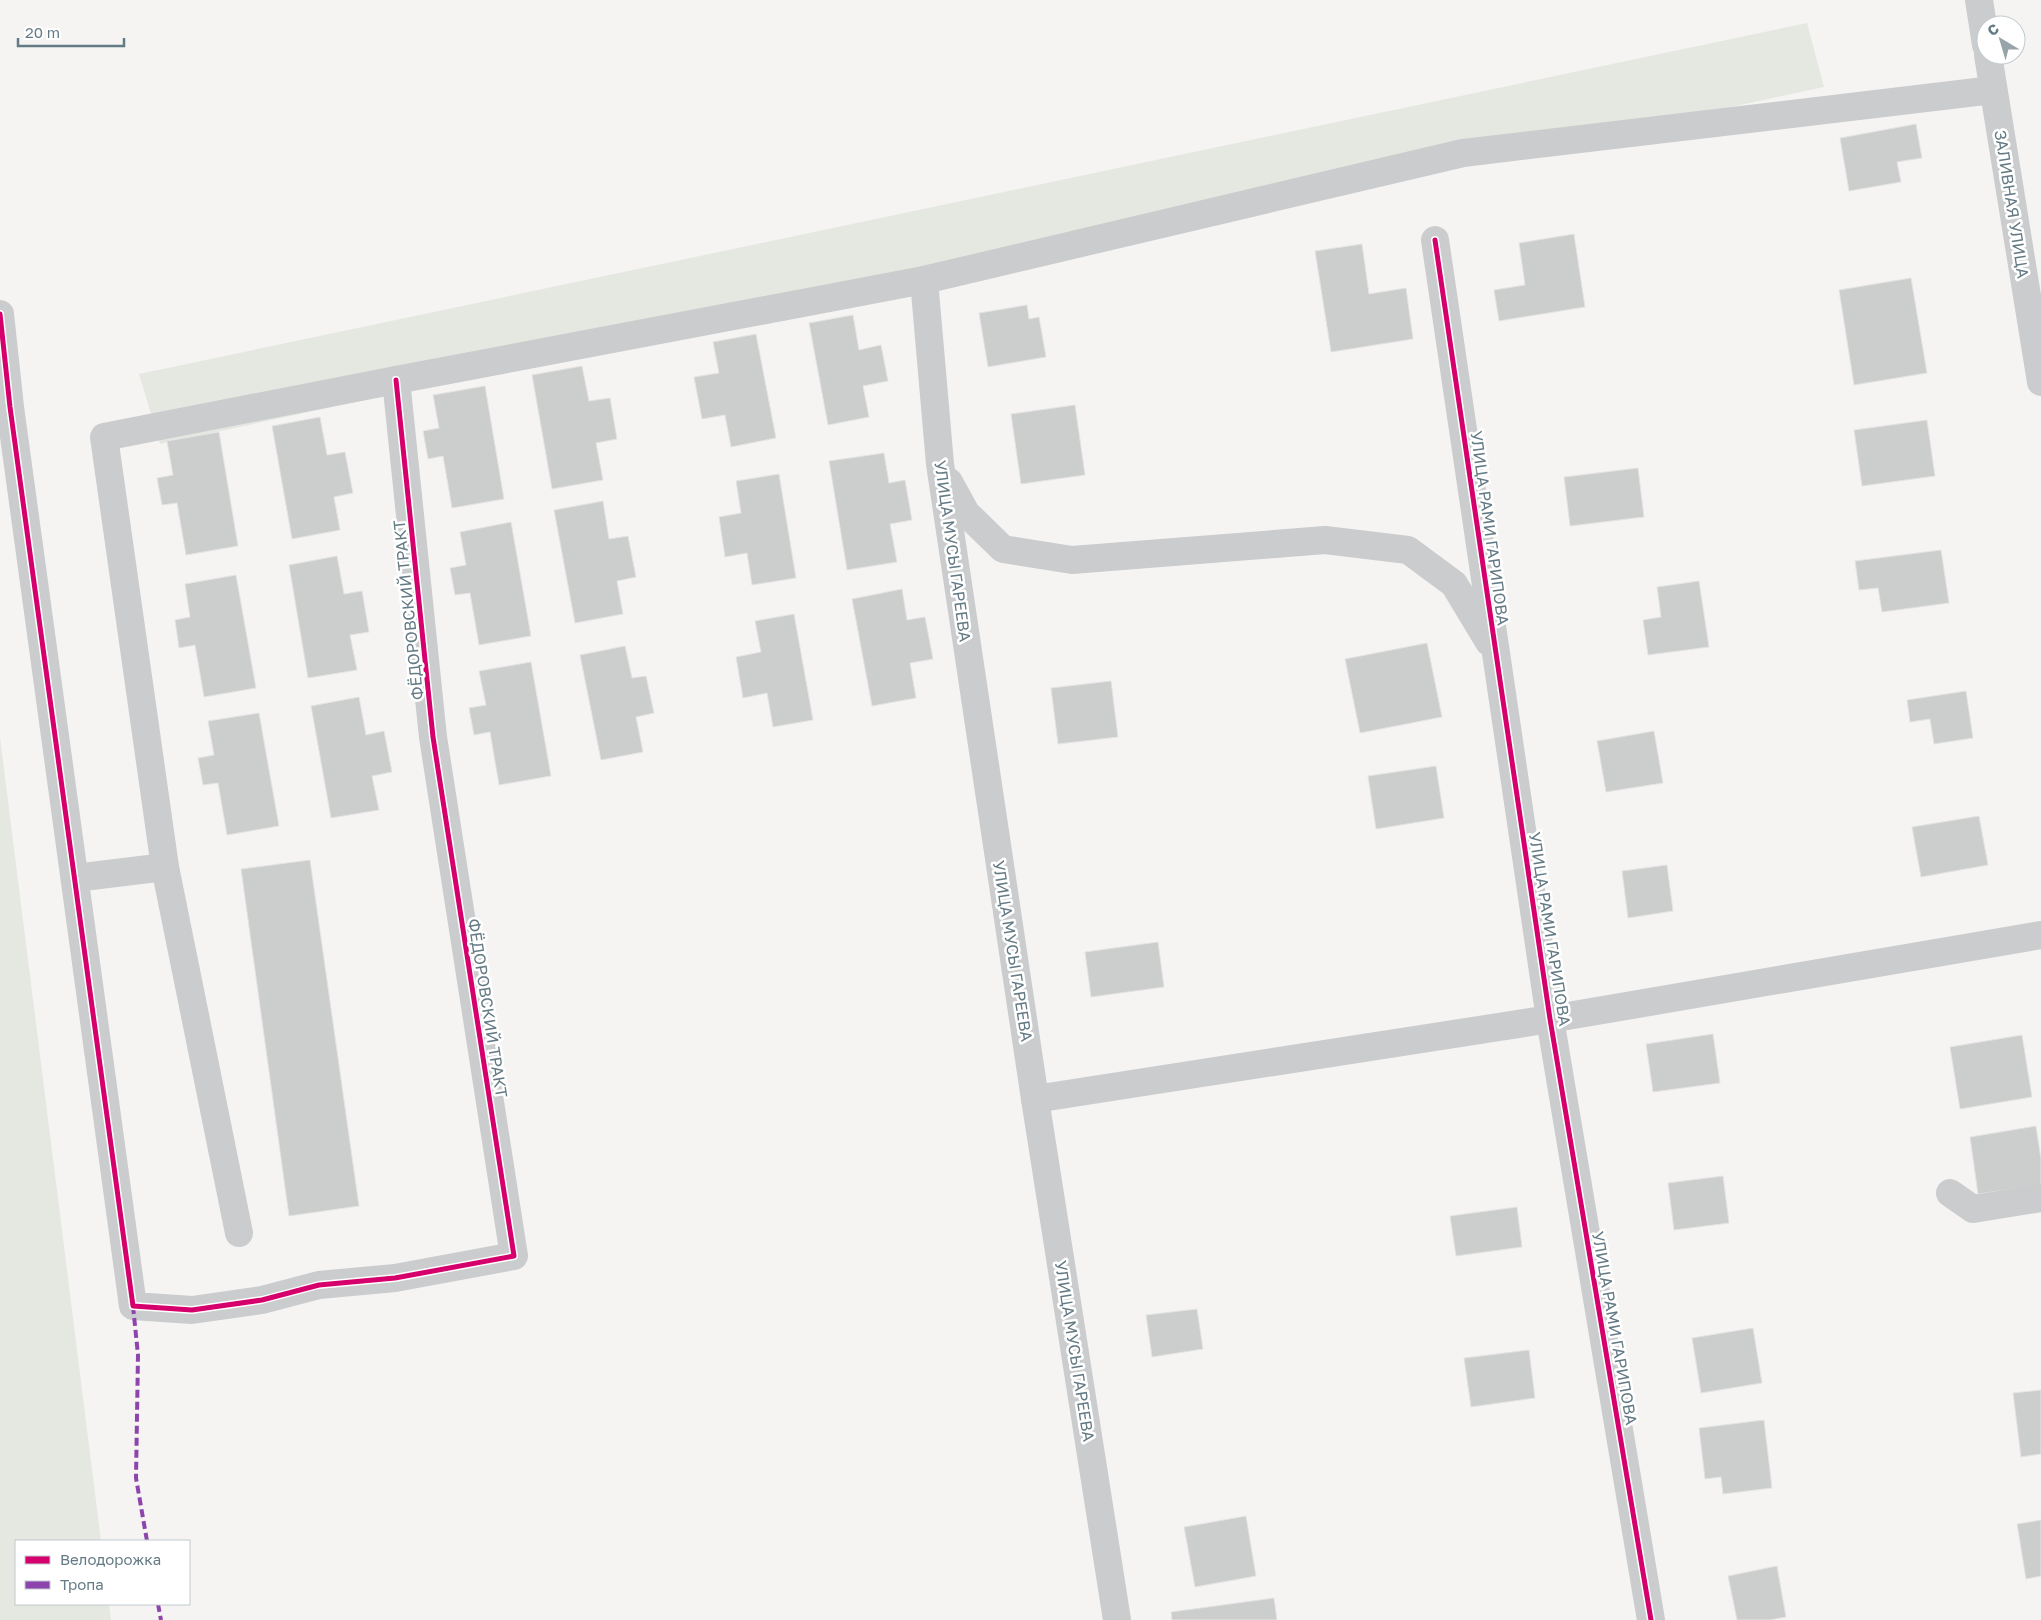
<svg xmlns="http://www.w3.org/2000/svg" width="2041" height="1620" font-family="'Golos Text',sans-serif">
<rect width="100%" height="100%" fill="#f5f4f3"/>
<g fill="#e5e7e1">
<path d="M1807,23L1824,87L160,444L139,374Z"/>
<path d="M0,737L101,1541H16V1604H109L111,1620H0Z"/>
</g>
<g fill="#cccece" stroke="#e4e4e2">
<path d="M1916,124L1922,158L1897,162L1901,182L1849,191L1840,138Z"/>
<path d="M1574,234L1585,307L1499,321L1494,290L1525,285L1519,243Z"/>
<path d="M1362,244L1369,294L1406,288L1413,339L1331,352L1315,251Z"/>
<path d="M1911,278L1927,373L1854,385L1839,290Z"/>
<path d="M1027,305L1029,319L1039,317L1046,357L988,367L979,313Z"/>
<path d="M853,315L859,350L881,345L888,381L863,386L869,417L828,425L809,323Z"/>
<path d="M756,334L776,438L731,447L725,415L702,419L694,377L719,373L713,342Z"/>
<path d="M582,366L589,401L610,398L617,439L596,443L603,480L552,489L532,375Z"/>
<path d="M485,386L504,499L452,508L443,456L428,459L423,431L439,428L433,395Z"/>
<path d="M1075,405L1085,475L1021,484L1011,414Z"/>
<path d="M320,417L327,455L345,452L353,493L334,497L340,530L292,539L272,426Z"/>
<path d="M1927,420L1935,476L1862,486L1854,430Z"/>
<path d="M219,432L238,546L186,555L177,503L162,505L157,478L173,475L167,441Z"/>
<path d="M884,453L889,483L905,480L912,520L890,524L897,562L847,570L829,461Z"/>
<path d="M1638,468L1644,517L1570,526L1564,477Z"/>
<path d="M779,474L796,578L752,585L747,553L725,557L719,517L741,513L736,481Z"/>
<path d="M603,501L609,539L628,536L636,577L617,581L623,614L575,623L554,510Z"/>
<path d="M511,522L531,636L479,645L470,593L455,595L450,568L466,565L460,532Z"/>
<path d="M1941,550L1949,603L1882,612L1878,588L1859,590L1855,561Z"/>
<path d="M337,556L344,594L362,591L369,632L350,635L357,670L308,678L289,565Z"/>
<path d="M236,575L256,688L204,697L195,645L179,648L175,620L190,617L185,584Z"/>
<path d="M1699,581L1709,647L1648,655L1643,620L1661,617L1657,587Z"/>
<path d="M902,589L907,620L925,617L933,659L910,663L916,698L872,706L852,599Z"/>
<path d="M794,614L813,720L773,727L767,693L743,698L736,657L761,652L755,621Z"/>
<path d="M1427,643L1442,717L1360,733L1345,659Z"/>
<path d="M625,646L632,678L646,676L654,713L636,717L643,752L601,760L580,655Z"/>
<path d="M531,662L551,776L499,785L490,732L474,735L469,708L486,705L479,671Z"/>
<path d="M1111,681L1118,737L1058,744L1051,688Z"/>
<path d="M1966,691L1973,738L1934,744L1930,719L1910,722L1907,700Z"/>
<path d="M359,697L366,735L384,731L392,772L372,776L379,810L331,818L311,706Z"/>
<path d="M259,713L279,826L227,835L218,783L203,785L198,758L214,755L208,721Z"/>
<path d="M1654,731L1663,783L1606,792L1597,741Z"/>
<path d="M1436,766L1444,818L1376,829L1368,776Z"/>
<path d="M1979,816L1988,865L1921,877L1912,827Z"/>
<path d="M310,860L359,1206L289,1216L241,869Z"/>
<path d="M1667,865L1673,911L1628,918L1622,871Z"/>
<path d="M1158,942L1164,987L1091,997L1085,952Z"/>
<path d="M1713,1034L1720,1083L1653,1092L1646,1044Z"/>
<path d="M2022,1035L2032,1097L1960,1109L1950,1047Z"/>
<path d="M2036,1126L2041,1159V1185L1978,1194L1970,1137Z"/>
<path d="M1723,1176L1729,1223L1674,1230L1668,1183Z"/>
<path d="M1517,1207L1522,1247L1456,1256L1450,1216Z"/>
<path d="M1197,1309L1203,1349L1152,1357L1146,1315Z"/>
<path d="M1753,1328L1762,1383L1701,1393L1692,1338Z"/>
<path d="M1529,1350L1535,1398L1471,1407L1464,1358Z"/>
<path d="M2041,1390V1454L2021,1457L2013,1393Z"/>
<path d="M1764,1420L1772,1488L1723,1494L1721,1477L1705,1479L1699,1428Z"/>
<path d="M1246,1516L1256,1576L1195,1587L1184,1527Z"/>
<path d="M2041,1520V1576L2026,1579L2017,1524Z"/>
<path d="M1777,1566L1786,1617L1770,1620H1737L1728,1576Z"/>
<path d="M1274,1598L1277,1620H1172L1171,1612Z"/>
</g>
<g fill="none" stroke-linecap="round" stroke-linejoin="round">
<g stroke="#cacccd" stroke-width="28">
<path d="M1979,0L1986,45"/>
<path d="M1988,55L2041,382"/>
<path d="M1435,240L1550,1019L1651,1620"/>
<path d="M924,280L940,464L1035,1099L1117,1620"/>
<path d="M0,314L10,407L133,1306L192,1310L262,1300L319,1285L395,1278L514,1256L433,737L396,380"/>
<path d="M949,482L966,513L1003,549L1072,560L1325,540L1408,550L1454,584L1489,642"/>
<path d="M165,867L239,1233"/>
<path d="M75,878L165,867L104,437L396,380L924,280L1463,153L1993,90"/>
<path d="M1035,1099L1550,1019L2041,935"/>
<path d="M1950,1193L1973,1209L2041,1198"/>
</g>
<g stroke="#8e44ad" stroke-width="4" stroke-dasharray="8 4" stroke-linecap="butt">
<path d="M133,1306L138,1355L136,1478L147,1541"/>
<path d="M158,1604L161,1620"/>
</g>
<g stroke="#fff" stroke-width="8">
<g id="cycleway">
<path d="M1435,240L1550,1019L1651,1620"/>
<path d="M0,314L10,407L133,1306L192,1310L262,1300L319,1285L395,1278L514,1256L433,737L396,380"/>
</g>
</g>
<use href="#cycleway" stroke="#d6006c" stroke-width="5"/>
</g>
<g text-anchor="middle" stroke-width="5" stroke-linejoin="round" paint-order="stroke">
<g font-size="16" fill="#647a84" stroke="#fff">
<text transform="translate(2012 204) rotate(81)" y="6">ЗАЛИВНАЯ УЛИЦА</text>
<text transform="translate(1490 528) rotate(82)" y="6">УЛИЦА РАМИ ГАРИПОВА</text>
<text transform="translate(953 551) rotate(82)" y="6">УЛИЦА МУСЫ ГАРЕЕВА</text>
<text transform="translate(408 610) rotate(-96)" y="6">ФЁДОРОВСКИЙ ТРАКТ</text>
<text transform="translate(1550 929) rotate(81)" y="6">УЛИЦА РАМИ ГАРИПОВА</text>
<text transform="translate(1013 951) rotate(81)" y="6">УЛИЦА МУСЫ ГАРЕЕВА</text>
<text transform="translate(488 1008) rotate(81)" y="6">ФЁДОРОВСКИЙ ТРАКТ</text>
<text transform="translate(1615 1328) rotate(80)" y="6">УЛИЦА РАМИ ГАРИПОВА</text>
<text transform="translate(1075 1351) rotate(81)" y="6">УЛИЦА МУСЫ ГАРЕЕВА</text>
</g>
</g>
<rect x="15" y="1540" width="175" height="65" fill="#ffffff" stroke="#c1cace"/>
<rect x="25" y="1556" width="25" height="8" fill="#d6006c" stroke="#c1cace"/>
<text x="60" y="1565" font-size="15" fill="#647a84">Велодорожка</text>
<rect x="25" y="1581" width="25" height="8" fill="#8e44ad" stroke="#c1cace"/>
<text x="60" y="1590" font-size="15" fill="#647a84">Тропа</text>
<g transform="translate(2001 40) rotate(322)"><circle r="24" fill="#ffffff" stroke="#c1cace"/>
<path d="M0-4L9 19L0 12L-9 19Z" fill="#97a5ab"/>
<text y="-8" font-size="14" font-weight="bold" text-anchor="middle" fill="#647a84">С</text>
</g>
<path d="M18 38v8h106v-8" fill="none" stroke="#647a84" stroke-width="2.5"/>
<text x="25" y="38" font-size="15" fill="#647a84" stroke="#ffffff" stroke-width="4" paint-order="stroke">20 m</text>
</svg>
